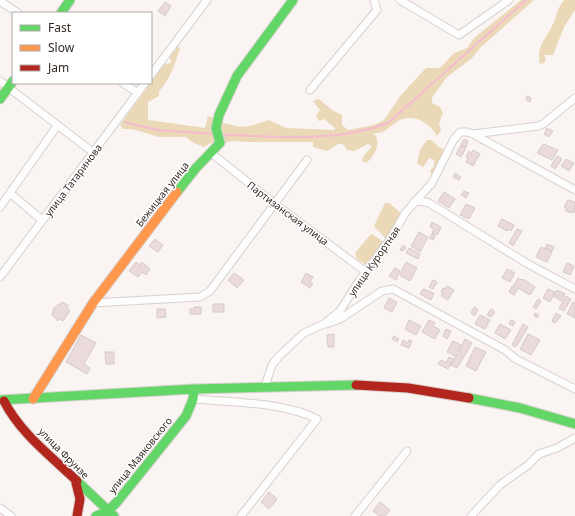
<svg xmlns="http://www.w3.org/2000/svg" width="575" height="516" viewBox="0 0 575 516" font-family="'Noto Sans',sans-serif">
<rect width="100%" height="100%" fill="#faf4f2"/>
<!-- green -->
<path fill="#ead8b7" d="M521 0H534L481 47 472 58 447 77 432 97V103L440 107 443 113 439 123 441 131 437 136C430 123 415 114 400 120 390 125 385 135 373 133 383 143 374 155 367 163L362 161 363 157 372 146 368 144 354 151 347 150 343 144H338L327 151 313 147V142H248L231 141 225 143H211L204 147 192 142 186 137H159L132 129H123L120 125 162 67 165 64 171 63 170 57 178 46 180 49C175 63 170 80 159 91V96L148 102V120L205 128 208 116 213 118 214 124C224 120 233 127 243 127 252 126 260 123 269 120L286 128 335 130V128L324 119 319 121 316 116 320 110 313 101 319 99 332 110 342 115V125L348 130 374 125 384 120 401 95 426 68H440L454 53 467 48 474 38Z
M564 0H575V10L564 27 553 55H544L546 59 544 63 540 64C536 47 545 40 552 26 557 17 557 8 564 0Z
M427 140H431L439 147 446 150 432 175 430 171 434 166V160L429 158 423 167 417 163 420 150Z
M385 203H389L402 214 394 237 386 239 374 226Z
M372 234 385 243 368 266 357 259 355 253 370 235Z"/>
<g fill="none" stroke-linecap="round" stroke-linejoin="round">
<!-- stream -->
<path stroke="#f6bbce" stroke-width="2" d="M125 122 157 130 214 134
M222 135C276 136 336 143 388 123L526 0"/>
</g>
<!-- building -->
<path fill="#eadad9" stroke="#d4cbca" d="M165 2 171 6 165 16 158 11Z
M527 96 531 98 530 102 526 100Z
M547 128 553 131 549 137 544 134Z
M464 139 468 141 466 147 461 145Z
M543 144 558 150 552 160 537 153Z
M461 145 466 148 461 157 456 154Z
M473 150 480 154 473 166 466 162 468 158 466 157 469 151 471 153Z
M557 156 562 159 555 169 551 166Z
M566 159 574 163 569 171 561 166Z
M455 173 461 177 459 180 453 177Z
M464 191 469 193 466 198 461 195Z
M444 192 455 199 449 208 438 201Z
M568 200 575 202 574 213 572 211 571 213 566 211 567 209 564 207Z
M466 204 475 208 469 219 460 215Z
M502 219 514 225 511 231 508 229 507 231 498 226Z
M432 222 441 227 437 235 432 233 434 229 430 227Z
M517 229 522 231 513 246 509 243Z
M419 232 428 237 420 252 411 246Z
M432 234 435 236 433 240 429 238Z
M155 239 163 245 158 252 149 246Z
M547 244 554 247 552 251 545 248Z
M403 245 406 247 403 251 400 250Z
M541 247 552 252 547 262 536 257Z
M409 248 420 254 418 259 406 253Z
M136 262 140 265 142 262 150 269 146 275 142 272 138 277 129 271Z
M406 262 417 268 410 281 401 276 400 274Z
M567 263 574 266 570 275 563 272Z
M395 268 400 271 396 280 389 276Z
M507 269 515 273 510 282 502 278Z
M234 273 244 280 237 288 228 280Z
M306 273 313 277 310 282 313 284 310 288 301 282Z
M518 278 522 280 523 279 535 287 530 295 518 288 514 295 509 292 512 286H515L514 285Z
M433 280 437 282 433 289 429 287Z
M447 286 454 290 448 300 441 296 443 293 441 292 443 288 445 289Z
M423 289 434 293 431 300 420 294Z
M548 289 555 292 550 302 543 298Z
M557 290 565 294 561 301 554 296Z
M566 296 571 299 564 311 559 308Z
M389 298 397 302 392 312 384 308Z
M538 299 541 301 536 309 533 307Z
M62 302 69 306 67 308 70 311 63 321 59 318 58 321 52 315 54 308Z
M573 302 575 303V318L567 314Z
M213 304H224V312H213Z
M194 307H201V314H190V309H194Z
M474 307 478 309 475 316 471 313Z
M157 309H165L166 317 157 318Z
M491 309 495 312 491 317 487 315Z
M535 313 539 315 537 318 534 316Z
M556 313 561 316 555 323 552 321Z
M480 315 490 320 485 329 475 324Z
M409 320 421 326 416 335 405 329Z
M429 320 435 323 433 326 440 330 435 339 422 332Z
M511 320 515 322 513 326 509 324Z
M500 324 511 330 505 339 495 333Z
M523 324 528 327 516 347 512 345Z
M446 329 451 331 447 339 443 336Z
M334 334V347H328L327 335Z
M528 334 540 340 531 355 520 349Z
M81 335 96 343 84 364 90 368 87 374 66 362Z
M394 336 399 339 397 342 392 339Z
M465 339 472 343 457 368 451 365 457 355 455 356 447 352 453 341 461 345 458 350 459 351Z
M403 340 408 343 409 340 412 341 409 348 401 345Z
M475 347 486 352 476 371 466 366Z
M105 352H114V364H106Z
M449 357 454 359 448 369 438 364 441 360 446 363Z
M269 492 277 499 269 509 261 502Z
M380 502 390 510 385 516H379L373 511Z"/>
<g fill="none" stroke-linecap="round" stroke-linejoin="round">
<!-- street casing -->
<g stroke="#d8d1cd" stroke-width="9">
<path id="street" d="M400 0 459 35 509 0
M0 1 18 13
M151 75 207 0
M0 81 94 153
M123 83 138 93
M310 90 377 10 374 0
M473 134 538 126 543 124 575 98
M210 152 275 204 366 272
M11 194 42 220
M414 202 420 201 429 203 528 264 575 289
M0 207 57 126
M0 277 145 83
M93 303 200 297 210 291 307 160
M326 324 340 319 382 291 393 289 505 350 516 359 575 389
M265 386 272 365 279 356 304 333 324 324 340 311 359 281 391 238 406 212 432 183 453 141 460 132H467L473 134 575 190
M193 399C231 402 284 402 317 419L241 516
M0 508 11 516
M355 516 407 451
M471 516 500 485 528 465 539 454 557 448 575 438"/>
</g>
<!-- fast casing -->
<g stroke="#d8d1cd" stroke-width="11">
<path id="fast" d="M61 13 70 0
M0 99 13 81
M177 192 196 168 220 143 216 128 219 115 237 76 293 0
M469 398 520 408 575 424
M0 400 194 389 356 385
M77 481 114 516
M96 516 108 511 117 502 186 416 193 399 194 389"/>
</g>
<!-- slow casing -->
<g stroke="#d8d1cd" stroke-width="11">
<path id="slow" d="M33 399 93 303 177 192"/>
</g>
<!-- jam casing -->
<g stroke="#d8d1cd" stroke-width="11">
<path id="jam" d="M356 385 408 388 469 398
M4 401C20 433 52 457 77 481
M76 483 80 499 77 516"/>
</g>
<!-- street -->
<use href="#street" stroke="#fefdfd" stroke-width="7"/>
<!-- fast -->
<use href="#fast" stroke="#63d668" stroke-width="9"/>
<!-- slow -->
<use href="#slow" stroke="#ff974d" stroke-width="9"/>
<!-- jam -->
<use href="#jam" stroke="#b3261e" stroke-width="9"/>
</g>
<g text-anchor="middle" stroke-width="3" stroke-linejoin="round" paint-order="stroke">
<!-- street labels -->
<g font-size="10" fill="#342925" stroke="#fff">
<text transform="translate(73 180) rotate(-53)" y="4">улица Татаринова</text>
<text transform="translate(162 194) rotate(-52)" y="4">Бежицкая улица</text>
<text transform="translate(288 213) rotate(37)" y="4">Партизанская улица</text>
<text transform="translate(374 261) rotate(-55)" y="4">улица Курортная</text>
<text transform="translate(64 453) rotate(45)" y="4">улица Фрунзе</text>
<text transform="translate(140 455) rotate(-51)" y="4">улица Маяковского</text>
</g>
</g>
<!-- legend -->
<rect x="12" y="12" width="140" height="72" fill="#ffffff" stroke="#aea9a8"/>
<rect x="20" y="25" width="20" height="6" fill="#63d668" stroke="#aea9a8"/>
<text x="48" y="32" font-size="12" fill="#342925">Fast</text>
<rect x="20" y="45" width="20" height="6" fill="#ff974d" stroke="#aea9a8"/>
<text x="48" y="52" font-size="12" fill="#342925">Slow</text>
<rect x="20" y="65" width="20" height="6" fill="#b3261e" stroke="#aea9a8"/>
<text x="48" y="72" font-size="12" fill="#342925">Jam</text>
</svg>
